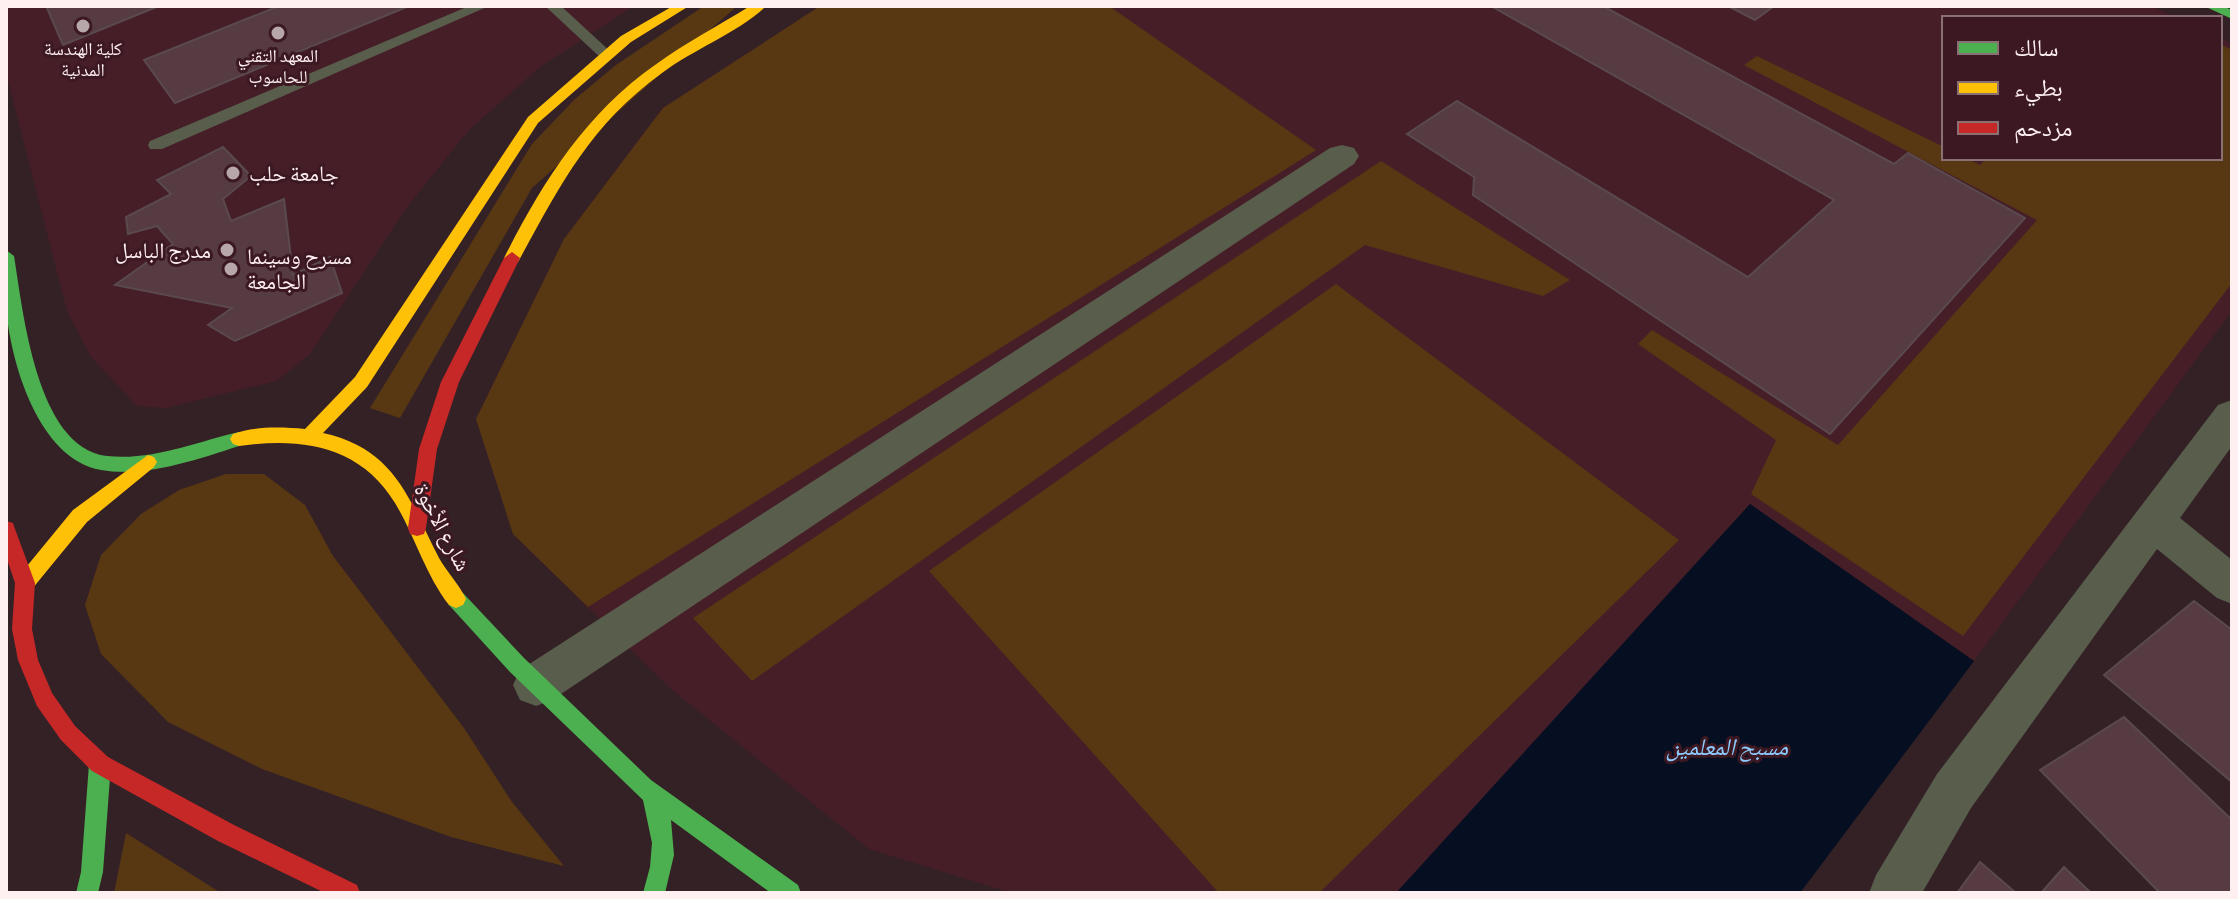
<svg xmlns="http://www.w3.org/2000/svg" width="2238" height="899" viewBox="0 0 2238 899" font-family="'Alegreya Sans','Noto Naskh Arabic',sans-serif">
<rect width="100%" height="100%" fill="#342126"/>
<!-- built -->
<path fill="#451e28" d="M6 6H634L540 67 468 131 404 211 310 354 277 381 166 408 137 406 91 357 67 311 6 73Z
M820 6H2151L2177 18H1944V158H2220V38L2232 43V311L1974 661 1750 504 1396 893H1012L869 849 671 689 513 534 476 419 564 239 663 108Z"/>
<!-- green -->
<path fill="#583713" d="M704 6H737L532 188 400 418 370 408 532 144 575 99 616 65Z
M820 6H1109L1316 150 588 607 513 534 476 419 564 239 663 108Z
M2220 44 2232 50V283L1963 636 1751 494 1776 440 1638 344 1652 330 1838 445 2037 220 1744 65 1757 56 1944 147V158H1966L1980 165 1987 158H2220Z
M1381 161 1570 280 1543 296 1365 245 752 681 693 618Z
M1336 284 1679 540 1319 893H1219L929 571Z
M226 474H264L305 505 333 556 464 728 512 802 564 866 451 837 262 769 168 722 101 654 85 605 101 555 141 514 179 490Z
M126 833 221 893H114Z"/>
<!-- water -->
<path fill="#050f21" d="M1750 504 1974 661 1800 893H1396Z"/>
<!-- building -->
<path fill="#563b43" stroke="#5a4a4e" stroke-width="2" d="M46 6H159L63 45Z
M279 6H409L175 103 144 60Z
M1491 6H1603L1894 164 1908 153 2025 218 1830 434 1473 195 1474 177 1407 134 1457 101 1748 277 1834 200Z
M1728 6H1774L1755 20Z
M223 147 251 176 223 199 231 221 284 199 293 275 330 257 342 293 235 341 208 325 232 308 115 285 173 244 157 226 128 234 126 217 171 194 157 180Z
M2194 601 2232 630V782L2104 675Z
M2124 717 2232 820V893H2160L2040 770Z
M1980 862 2016 893H1957Z
M2064 867 2091 893H2041Z"/>
<g fill="none" stroke-linecap="round" stroke-linejoin="round">
<!-- lane -->
<path fill="#595d4c" fill-rule="evenodd" d="M469 6H489L162 149H150L148 145 150 141Z
M545 6H561L612 53V59H602Z"/>
<!-- street -->
<path fill="#595d4c" fill-rule="evenodd" d="M1342 145 1354 148 1359 156 1354 164 552 700 536 706 520 700 513 685 520 670 1330 148Z
M2232 400V446L2180 518 2232 560V604L2217 598 2157 549 1971 808 1922 893H1869L1876 875 1937 774 2218 405Z"/>
<!-- fast -->
<path fill="#4caf50" fill-rule="evenodd" d="M2204 6H2222L2232 10V19Z
M6 250 14 256C23 310 36 448 107 456 152 461 196 442 239 432L245 434 248 439 245 444C202 458 147 478 101 470 38 459 10 361 6 306 5 287 6 269 6 250Z
M456 590 463 593 524 658 651 780 798 885 801 893H771L671 820 674 855 665 893H643L650 867 652 843 643 800 510 672 449 605 446 599 449 593Z
M100 754 108 757 111 764 103 872 98 893H76L81 872 89 764 92 757Z"/>
<!-- slow -->
<path fill="#ffc107" fill-rule="evenodd" d="M673 6H689L631 42 538 123 367 387 323 433C396 449 409 500 439 558 447 572 459 584 466 599L463 605 456 608 449 605C425 574 415 536 395 503 360 445 300 437 239 446L233 444 230 439 233 434C255 426 281 427 305 429L355 377 528 117 621 36Z
M750 6H766C741 31 692 50 662 73 589 126 560 186 518 262H506L504 258C542 183 585 114 655 65 685 43 718 26 750 6Z
M148 455 154 457 157 462 154 467 87 522 32 589 25 591 18 589 15 583 18 577 73 510Z"/>
<!-- jam -->
<path fill="#c62828" fill-rule="evenodd" d="M512 252 520 258 459 382 437 449 426 528 424 534 417 536 410 534 408 528 419 449 441 382 504 258Z
M6 521 13 523 15 529 35 583 32 629 38 660 52 693 75 726 108 757 234 825 357 885 360 893H325L218 841 92 771 61 740 37 706 18 660 12 629 15 583 6 556Z"/>
</g>
<!-- markers -->
<g fill="#b7a7aa" stroke="#3c1922" stroke-width="3">
<circle cx="83" cy="26" r="8"/>
<circle cx="278" cy="33" r="8"/>
<circle cx="233" cy="173" r="8"/>
<circle cx="227" cy="250" r="8"/>
<circle cx="231" cy="269" r="8"/>
</g>
<g text-anchor="middle" stroke-width="6" stroke-linejoin="round" paint-order="stroke">
<!-- far-poi labels -->
<g font-size="18" fill="#feeff1" stroke="#3c1922">
<text x="83" y="55">كلية الهندسة<tspan x="83" dy="21">المدنية</tspan></text>
<text x="278" y="62">المعهد التقني<tspan x="278" dy="21">للحاسوب</tspan></text>
</g>
<!-- poi labels -->
<g font-size="22" fill="#feeff1" stroke="#3c1922" text-anchor="start">
<text x="249" y="181">جامعة حلب</text>
<text x="211" y="258" text-anchor="end">مدرج الباسل</text>
<text x="247" y="264">مسرح وسينما<tspan x="247" dy="25">الجامعة</tspan></text>
</g>
<!-- street labels -->
<g font-size="22" fill="#feeff1" stroke="#3c1922">
<text transform="translate(443 527) rotate(62)" y="8">شارع الأخوة</text>
</g>
<!-- water labels -->
<g font-size="24" font-style="italic" fill="#8dcaff" stroke="#3c1922">
<text x="1727" y="755">مسبح المعلمين</text>
</g>
</g>
<!-- border -->
<rect width="2238" height="899" fill="none" stroke="#feeff1" stroke-width="16"/>
<!-- legend -->
<rect x="1942" y="16" width="280" height="144" fill="#3c1922" stroke="#8a6f75" stroke-width="2"/>
<rect x="1958" y="42" width="40" height="12" fill="#4caf50" stroke="#8a6f75" stroke-width="2"/>
<text x="2014" y="56" font-size="24" fill="#feeff1">سالك</text>
<rect x="1958" y="82" width="40" height="12" fill="#ffc107" stroke="#8a6f75" stroke-width="2"/>
<text x="2014" y="96" font-size="24" fill="#feeff1">بطيء</text>
<rect x="1958" y="122" width="40" height="12" fill="#c62828" stroke="#8a6f75" stroke-width="2"/>
<text x="2014" y="136" font-size="24" fill="#feeff1">مزدحم</text>
</svg>
